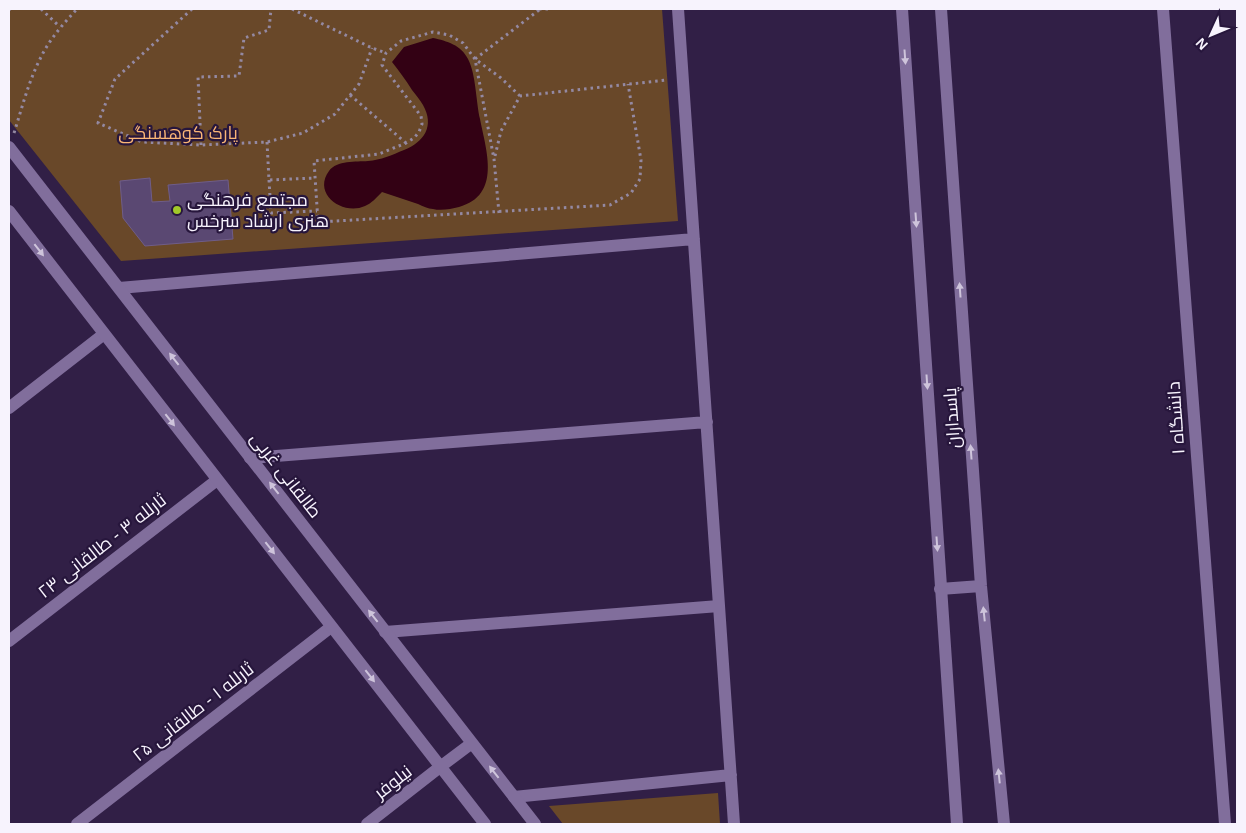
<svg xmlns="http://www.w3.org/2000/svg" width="1246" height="833" viewBox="0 0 1246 833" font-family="Helvetica,Cairo,sans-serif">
<rect width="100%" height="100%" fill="#311f46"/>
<!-- green -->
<path fill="#694829" d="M9 9H662L678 221 121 261 9 120Z
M718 793 720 824H563L549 806Z"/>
<!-- water -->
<path fill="#330114" d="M433 38C447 41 461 45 468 59 476 74 476 102 480 119 486 150 502 195 459 207 451 209 441 211 433 209 428 209 423 206 418 204 406 200 394 196 382 192 376 198 372 203 365 206 343 216 312 194 329 171 337 160 356 162 368 161 381 160 392 155 404 150 424 142 435 126 423 105 420 100 416 95 412 90 406 80 399 71 392 62L404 47Z"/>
<!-- building -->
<path fill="#5a4872" stroke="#6f5d89" d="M150 178 152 202 170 201 168 185 228 180 233 239 145 246 123 218 120 181Z"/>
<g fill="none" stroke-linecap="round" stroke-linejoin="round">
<!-- path -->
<path stroke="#9489a2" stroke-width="3" stroke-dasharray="2.5 4" stroke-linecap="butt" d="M41 9 60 27
M192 9 115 79 98 123 142 142 201 145 267 142 303 133 335 114 359 84 372 48
M292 9 372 48 386 53
M539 9H548
M9 10 10 9
M350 95 406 143
M520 96 501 78 475 59 539 10
M14 133C22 108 28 83 40 59 49 40 63 24 77 9
M267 142 269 180 315 178
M201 145 198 77 239 76 244 38 269 30 271 9
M495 156 501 131 520 96 667 80
M269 180 271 213 317 211
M499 213 494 159 475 59 463 43 449 35 433 32 401 41 386 53 382 65 421 116 422 124 419 132 414 138 406 143 379 154 314 161 318 222 610 205 631 193 640 179 641 160 628 84"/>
<!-- street -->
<path stroke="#816e9c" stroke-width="12" d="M678 9 734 824
M1163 9 1225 824
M119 288 694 239
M9 408 104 334
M250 458 707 422
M385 632 719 606
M9 641 217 480
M514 797 731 775
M77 824 331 627
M367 824 440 767"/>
<!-- secondary -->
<path stroke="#816e9c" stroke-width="12" d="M902 9 957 824
M941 9 981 586 1004 824
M9 147 535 824
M9 211 485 824
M940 589 981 586
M440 767 472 743"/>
</g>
<!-- one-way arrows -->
<defs><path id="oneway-solid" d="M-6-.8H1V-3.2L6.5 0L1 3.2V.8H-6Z" transform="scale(1.25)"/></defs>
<g fill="#cec4db">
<use href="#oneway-solid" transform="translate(905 57) rotate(86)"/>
<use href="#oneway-solid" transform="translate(916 220) rotate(86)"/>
<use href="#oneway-solid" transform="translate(39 250) rotate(52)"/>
<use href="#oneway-solid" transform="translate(960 290) rotate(-94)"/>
<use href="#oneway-solid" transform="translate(174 359) rotate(-128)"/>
<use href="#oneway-solid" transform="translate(927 382) rotate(86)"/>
<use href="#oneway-solid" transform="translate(170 420) rotate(52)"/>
<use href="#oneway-solid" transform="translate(971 452) rotate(-94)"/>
<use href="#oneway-solid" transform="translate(274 488) rotate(-128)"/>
<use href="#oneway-solid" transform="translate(937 544) rotate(86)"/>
<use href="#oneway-solid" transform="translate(270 548) rotate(52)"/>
<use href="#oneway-solid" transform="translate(984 614) rotate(-96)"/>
<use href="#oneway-solid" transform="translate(373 616) rotate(-128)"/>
<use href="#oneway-solid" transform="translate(370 676) rotate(52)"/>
<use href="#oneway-solid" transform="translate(494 772) rotate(-128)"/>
<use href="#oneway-solid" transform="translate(999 776) rotate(-96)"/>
</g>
<!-- markers -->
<circle fill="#a1c929" stroke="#27163c" stroke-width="2" cx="177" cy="210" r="5"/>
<g text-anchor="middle" stroke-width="4.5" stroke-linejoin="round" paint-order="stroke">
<!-- park labels -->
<g font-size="18" fill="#f9b576" stroke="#27163c">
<text x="178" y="139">پارک کوهسنگی</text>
</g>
<!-- poi labels -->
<g font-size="18" fill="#f7f3fd" stroke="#27163c" text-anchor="start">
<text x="187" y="206">مجتمع فرهنگی<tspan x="187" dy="21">هنری ارشاد سرخس</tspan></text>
</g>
<!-- street labels -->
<g font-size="18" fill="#f7f3fd" stroke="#27163c">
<text transform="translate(952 418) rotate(-94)" y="6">پاسداران</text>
<text transform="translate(1176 418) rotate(-94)" y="6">دانشگاه ۱</text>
<text transform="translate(286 475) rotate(52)" y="6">طالقانی غربی</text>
<text transform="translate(102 546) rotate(-38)" y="6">ثارلله ۳ - طالقانی ۲۳</text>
<text transform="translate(193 712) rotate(-38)" y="6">ثارلله ۱ - طالقانی ۲۵</text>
<text transform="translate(393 782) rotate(-38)" y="6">نیلوفر</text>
</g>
</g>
<!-- border -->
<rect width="1246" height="833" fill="none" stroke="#f7f3fd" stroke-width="20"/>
<!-- north arrow -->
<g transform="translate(1211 35) rotate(226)" stroke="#27163c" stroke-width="4" paint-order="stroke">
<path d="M0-4L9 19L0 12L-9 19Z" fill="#f7f3fd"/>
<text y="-8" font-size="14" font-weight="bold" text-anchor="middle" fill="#f7f3fd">N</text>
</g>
</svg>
